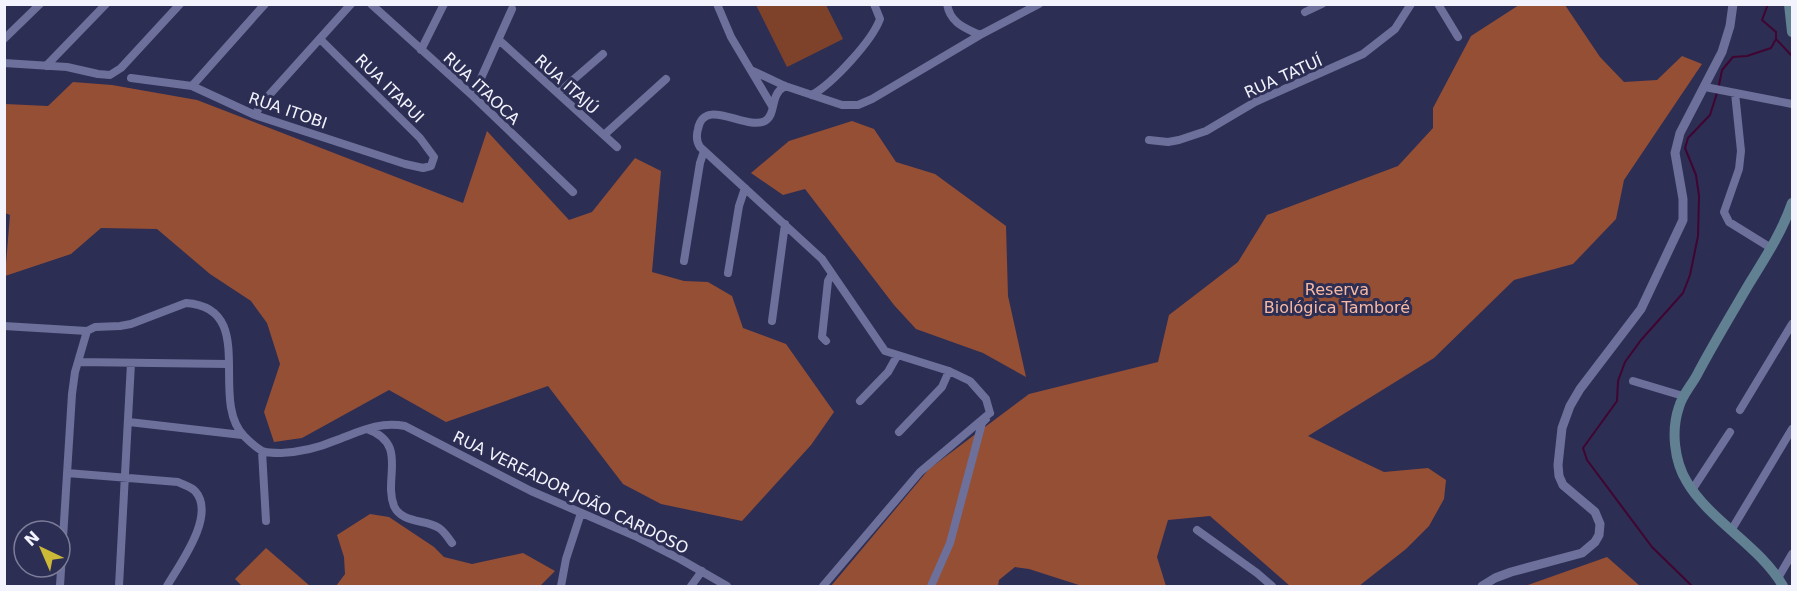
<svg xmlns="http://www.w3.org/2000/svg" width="1797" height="591" viewBox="0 0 1797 591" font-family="'DejaVu Sans',sans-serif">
<rect width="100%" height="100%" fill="#2d2e54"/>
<!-- green -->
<path fill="#7e422b" d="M756 5H826L843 39 787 67Z"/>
<!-- forest -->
<path fill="#954f35" d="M1519 5H1565L1600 57 1624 82 1657 80 1682 56 1702 64 1624 180 1616 219 1573 264 1514 280 1434 358 1308 436 1384 472 1428 468 1446 480 1444 499 1429 526 1406 549 1359 586H1290L1210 516 1168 520 1157 557 1166 586H1082L1029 569 1015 567 999 580 998 586H831L929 469 1029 394 1158 362 1169 315 1238 262 1267 215 1398 166 1433 128V108L1471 36Z
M73 82 112 85 197 100 463 203 487 131 569 220 592 212 635 158 661 171 652 272 684 281 708 282 732 296 743 328 786 344 834 412 811 445 742 521 661 504 623 484 548 386 446 422 389 390 302 438 274 442 264 412 280 364 267 323 251 301 210 274 157 229 101 228 71 254 5 276 10 215 5 213V104L48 106Z
M852 121 874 129 896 162 935 174 1006 226 1008 296 1026 377 983 353 916 329 894 305 805 189 783 195 751 173 789 141Z
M370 514 389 517 434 547 444 557 472 564 523 553 555 571 540 586H336L345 574 344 557 337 535Z
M266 548 310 586H242L235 579Z
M1607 557 1640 586H1525Z"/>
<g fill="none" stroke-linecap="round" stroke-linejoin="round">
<!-- stream -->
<path stroke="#400531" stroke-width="2" d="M1776 39 1792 56
M1719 85 1722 70 1733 57 1747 56 1771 48 1776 39V32L1762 20 1768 4
M1692 586 1652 547 1587 460 1583 448 1617 401 1618 381 1625 362 1641 340 1683 293 1690 275 1698 236 1699 196 1696 175 1685 148 1688 138 1710 115 1717 93"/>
<!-- minor -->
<path stroke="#6d709b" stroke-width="8" d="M371 4 473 96 573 192
M717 4 731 37 772 106
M947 4C950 23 965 28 980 35
M1438 4 1458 37
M1305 12 1322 4
M4 39 40 4
M499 40 617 147
M421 50 444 4
M4 63 67 67 98 74 110 75 121 68 180 4
M46 66 106 4
M751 70 785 86 842 105H858L872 99 980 35 1039 4
M131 78 192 86 255 115 405 164 423 168 431 166 434 157 420 138 320 39
M192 86 265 4
M785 86C769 95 777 114 765 121 746 131 704 96 698 129 696 136 696 141 700 147L822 259 885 351 949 371 970 381 986 399 990 413
M1705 87 1792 104
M558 93 603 54
M1735 93 1741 151 1739 169 1724 212 1729 222 1771 248
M812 95C833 83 872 41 880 19L874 4
M473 96 512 9
M255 115 262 103 351 4
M604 135 666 79
M1149 140 1168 142 1179 140 1206 131 1255 102 1363 54 1395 29 1411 4
M684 261 700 163 704 151
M728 273 739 206 745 188
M772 321 785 224
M4 326 87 331 95 327 120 326 131 324 186 303C259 308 208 399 244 436 249 441 257 448 262 451 267 453 275 453 281 453 298 452 318 448 334 441 359 432 378 421 405 426L531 491 635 536 680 559 727 586
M826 341 822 337 828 281 832 274
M78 362 228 364
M1633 381 1683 396
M860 401 888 372 897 356
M1740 410 1792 324
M129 422 242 435
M367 429C409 444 383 478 394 506 402 524 426 519 439 528 445 532 448 538 452 543
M899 432 942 387 949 371
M262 451 266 521
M67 473 178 482C184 485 191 487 195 491 217 515 179 565 167 586
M1692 490 1730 432
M1732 529 1792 429
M1197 530 1257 573 1272 586
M1778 578 1792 554
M60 586 72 394 75 372 87 331
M119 586 131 363
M561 586 566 559 581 513
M691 586 702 571
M823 586 920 472 990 413
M931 586 950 543 982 423 986 419"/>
<!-- tertiary -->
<path stroke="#6d709b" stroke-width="9" d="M1482 586 1495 578 1511 572 1582 553 1595 542 1599 535 1600 524 1595 512 1563 485 1559 476 1558 465 1562 428 1570 406 1580 389 1641 309 1683 220V199L1675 153 1680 133 1722 52 1730 26 1733 4"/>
<!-- secondary -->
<path stroke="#618192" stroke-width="10" d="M1789 4 1792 32
M1783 586C1760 546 1710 521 1687 482 1674 461 1671 430 1679 407 1683 393 1693 384 1699 371 1715 341 1732 313 1749 284 1765 258 1782 232 1792 203"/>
</g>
<g text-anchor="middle" stroke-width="6" stroke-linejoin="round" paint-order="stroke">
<!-- street labels -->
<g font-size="16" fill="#f2f3fd" stroke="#2d2e54">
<text transform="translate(1283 76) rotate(-24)" y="6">RUA TATUÍ</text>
<text transform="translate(567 84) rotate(42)" y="6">RUA ITAJÚ</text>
<text transform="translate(390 88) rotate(45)" y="6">RUA ITAPUI</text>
<text transform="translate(482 88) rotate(43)" y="6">RUA ITAOCA</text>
<text transform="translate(288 110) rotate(19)" y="6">RUA ITOBI</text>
<text transform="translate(571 492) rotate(26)" y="6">RUA VEREADOR JOÃO CARDOSO</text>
</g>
<!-- park labels -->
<g font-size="16" fill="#f8b9a3" stroke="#2d2e54">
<text x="1337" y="295">Reserva<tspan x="1337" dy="18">Biológica Tamboré</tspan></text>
</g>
</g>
<!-- border -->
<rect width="1797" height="591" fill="none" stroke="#f2f3fd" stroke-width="12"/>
<!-- north arrow -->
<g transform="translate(42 549) rotate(316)"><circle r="28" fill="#2d2e54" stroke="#7c7d98" stroke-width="1.5"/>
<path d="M0-4.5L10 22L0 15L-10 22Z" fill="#ccb938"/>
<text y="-9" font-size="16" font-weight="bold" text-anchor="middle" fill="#f2f3fd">N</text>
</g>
</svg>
